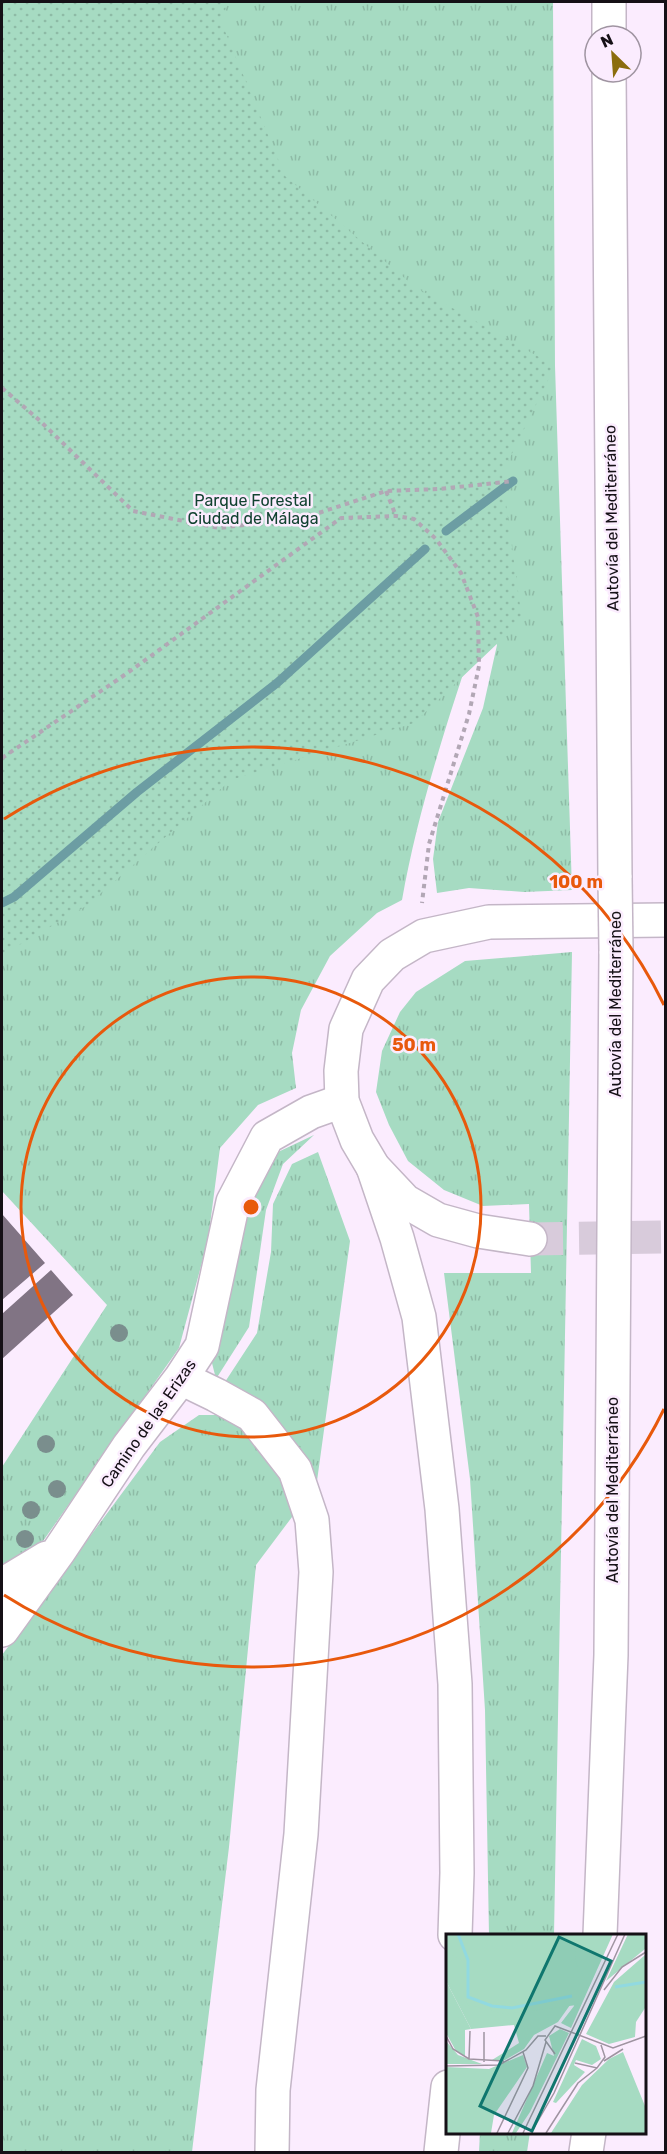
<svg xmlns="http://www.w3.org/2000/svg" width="667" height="2154" viewBox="0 0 667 2154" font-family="Rubik,sans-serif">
<defs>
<pattern id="grass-tufts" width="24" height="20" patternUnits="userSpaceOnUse" patternTransform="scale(1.5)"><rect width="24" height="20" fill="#a6dbc2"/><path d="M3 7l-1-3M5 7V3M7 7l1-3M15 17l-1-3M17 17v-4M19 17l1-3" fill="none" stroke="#8ebba6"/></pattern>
<pattern id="park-dots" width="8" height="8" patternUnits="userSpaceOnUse" patternTransform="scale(1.5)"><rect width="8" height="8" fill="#a6dbc2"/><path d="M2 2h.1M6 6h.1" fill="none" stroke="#8ebba6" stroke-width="1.8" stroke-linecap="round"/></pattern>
</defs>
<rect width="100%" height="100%" fill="#fbecfe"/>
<!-- grass -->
<path fill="url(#grass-tufts)" d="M2 2H553L555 366 572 890 524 892 469 888 437 893 433 859 438 822 483 708 497 645 483 600Z
M465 668C440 744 416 821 402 900L377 913 330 956 301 1010 292 1053 296 1088 258 1105 220 1148 208 1240 179 1348 36 1551 2 1568V1467L107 1305 2 1191V770Z
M572 952 554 1935H489L485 1710 470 1479 444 1273H531L529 1204 483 1206 444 1190 408 1161 389 1125 376 1092 382 1051 400 1012 416 992 465 961Z
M314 1135 283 1164 266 1210 249 1327 216 1379 209 1351 253 1187 278 1152Z
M318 1152 350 1241 317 1481 306 1461 223 1385 257 1333 271 1252 273 1204 292 1164Z
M199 1415H227L256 1438 280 1474 295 1513 256 1565 229 1847 192 2152H2V1655L160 1442Z
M480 2132H530L527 2152H479Z"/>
<!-- park -->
<path fill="url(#park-dots)" d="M2 2H227L222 24 285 176 415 287 555 366 502 474 522 620 414 723 231 780 86 906 2 955Z"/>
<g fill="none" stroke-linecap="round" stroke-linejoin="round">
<!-- stream -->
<path stroke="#6c9da3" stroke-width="9" d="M446 531 513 481
M2 903 14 897 137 792 277 683 425 549"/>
</g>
<!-- building -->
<path fill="#817484" d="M2 1214 45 1263 2 1300Z
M51 1270 73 1295 2 1359V1314Z"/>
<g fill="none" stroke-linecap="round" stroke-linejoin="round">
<!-- major-tunnel -->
<path stroke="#d8cbdb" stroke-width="33" stroke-dasharray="33 16" stroke-linecap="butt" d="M530 1239 666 1237"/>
<!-- minor casing -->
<g stroke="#c4b6c7" stroke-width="36">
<path id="minor" d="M181 1378 216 1395 252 1415 295 1470 312 1520 316 1572 301 1834 273 2090 272 2152
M2 1585 47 1558
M2 1630 59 1551 129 1446 181 1378 202 1346 233 1202 267 1137 311 1112 342 1101"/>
</g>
<!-- major casing -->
<g stroke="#c4b6c7" stroke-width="36">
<path id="major" d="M530 1239 478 1231 438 1220 405 1201 373 1167 357 1140 342 1101 341 1071 346 1029 368 980 392 955 424 936 489 922 666 920"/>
</g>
<!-- highway casing -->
<g stroke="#c4b6c7" stroke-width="36">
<path id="highway" d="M609 2V36
M609 72 615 878
M373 1167 397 1238 419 1317 442 1509 455 1684 457 1873 455 1935
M600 1935 611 1655 616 951
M441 2152 448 2087
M586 2152 589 2132"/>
</g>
<!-- path -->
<path stroke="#b2a7b5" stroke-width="4" stroke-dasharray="4.5 4.5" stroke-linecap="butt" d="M2 388 38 419 133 511 219 528 303 518 386 491 440 489 513 481
M386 491 396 516
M2 758 126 674 341 518 396 516 414 519 436 539 461 573 478 617 479 666 469 714 429 844 422 903"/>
<!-- minor -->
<use href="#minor" stroke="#fff" stroke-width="33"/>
<!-- major -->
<use href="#major" stroke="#fff" stroke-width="33"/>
<!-- highway -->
<use href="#highway" stroke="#fff" stroke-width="33"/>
<!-- highway-bridge casing -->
<g stroke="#c4b6c7" stroke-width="36" stroke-linecap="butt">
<path id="highway-bridge" d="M615 878 616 951"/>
</g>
<!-- highway-bridge -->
<use href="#highway-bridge" stroke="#fff" stroke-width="33"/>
</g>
<!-- trees -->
<g fill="#7a8e8d">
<circle cx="119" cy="1333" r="9"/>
<circle cx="46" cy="1444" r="9"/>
<circle cx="57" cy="1489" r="9"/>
<circle cx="31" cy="1510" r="9"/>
<circle cx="25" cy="1539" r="9"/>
</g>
<!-- distance rings -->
<g fill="none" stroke="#e8590c" stroke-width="3">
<circle cx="251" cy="1207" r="230"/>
<path d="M664 1409A460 460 0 0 1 4 1595M4 819A460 460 0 0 1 664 1005"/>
</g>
<g text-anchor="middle" stroke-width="5" stroke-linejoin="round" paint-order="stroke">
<!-- park labels -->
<g font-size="16" fill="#114230" stroke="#fbecfe">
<text x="253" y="506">Parque Forestal<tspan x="253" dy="18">Ciudad de Málaga</tspan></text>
</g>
<!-- street labels -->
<g font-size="16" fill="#151016" stroke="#fbecfe">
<text transform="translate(611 518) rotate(-91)" y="6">Autovía del Mediterráneo</text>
<text transform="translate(615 1004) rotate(-90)" y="6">Autovía del Mediterráneo</text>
<text transform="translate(148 1423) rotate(-55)" y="6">Camino de las Erizas</text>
<text transform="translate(612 1490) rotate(-90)" y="6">Autovía del Mediterráneo</text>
</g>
</g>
<!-- overview -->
<g transform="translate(446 1934)">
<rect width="200" height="200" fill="#fbecfe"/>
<path d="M0 0H167L125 94 115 89 128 72 129 64 112 88 88 101 78 115 59 126H46L73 109 68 91 25 95 0 47ZM182 0H199V15L160 47ZM199 21V74L190 88 189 103 163 110 140 100 168 48ZM114 95 123 99 84 178 70 199H66L101 119 108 122 103 102ZM136 105 150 112 155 125 146 131 130 126 128 131 139 138 110 169 107 168ZM0 107 12 121 36 130H0ZM77 121 81 133 48 181 45 199H0V133L43 135Z" fill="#a6dbc2"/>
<path d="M0 0H165L134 7 130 13 129 27 143 52 135 59 131 71 60 80 22 71 17 58V26L0 19ZM0 47 25 95 19 96V122L10 117 0 99ZM177 118 199 172V199H105L136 151 163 125Z" fill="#a6dbc2"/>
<path fill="none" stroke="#91d9e0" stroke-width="3" d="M12 0 22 26V63L46 72 66 74 126 62M169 53 200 48"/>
<path fill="none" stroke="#9f94a1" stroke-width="1.5" d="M158 56 176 33 200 18M38 98V128M0 102 7 115 23 125 58 127M109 120 99 106 109 92 167 114 200 102M23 125 24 97M158 127 177 115M129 129 151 134 159 123 155 111M0 132 53 131 80 116 92 102H100M51 199 82 134 77 118M62 199 87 152 100 108M77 199 172 0M85 199 108 159 179 0M100 199 132 149 151 134"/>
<path fill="#0f766e" fill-opacity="0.15" stroke="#0f766e" stroke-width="3" d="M113 3 165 27 86 197 34 172Z"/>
<rect width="200" height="200" fill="none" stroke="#151016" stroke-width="3"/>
</g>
<circle cx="251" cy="1207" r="9" fill="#e8590c" stroke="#fbecfe" stroke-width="3"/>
<g font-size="18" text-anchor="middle" font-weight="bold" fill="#e8590c" stroke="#fbecfe" stroke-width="5" stroke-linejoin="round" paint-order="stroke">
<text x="576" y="888">100 m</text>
<text x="414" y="1051">50 m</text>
</g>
<!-- border -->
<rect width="667" height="2154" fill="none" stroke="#151016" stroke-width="6"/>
<!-- north arrow -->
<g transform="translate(613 54) rotate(335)"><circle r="28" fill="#fbecfe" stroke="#9f94a1" stroke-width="1.5"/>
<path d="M0-4.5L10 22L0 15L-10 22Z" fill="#8b6d0e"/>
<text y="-9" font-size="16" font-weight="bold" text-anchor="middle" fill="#151016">N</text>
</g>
</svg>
